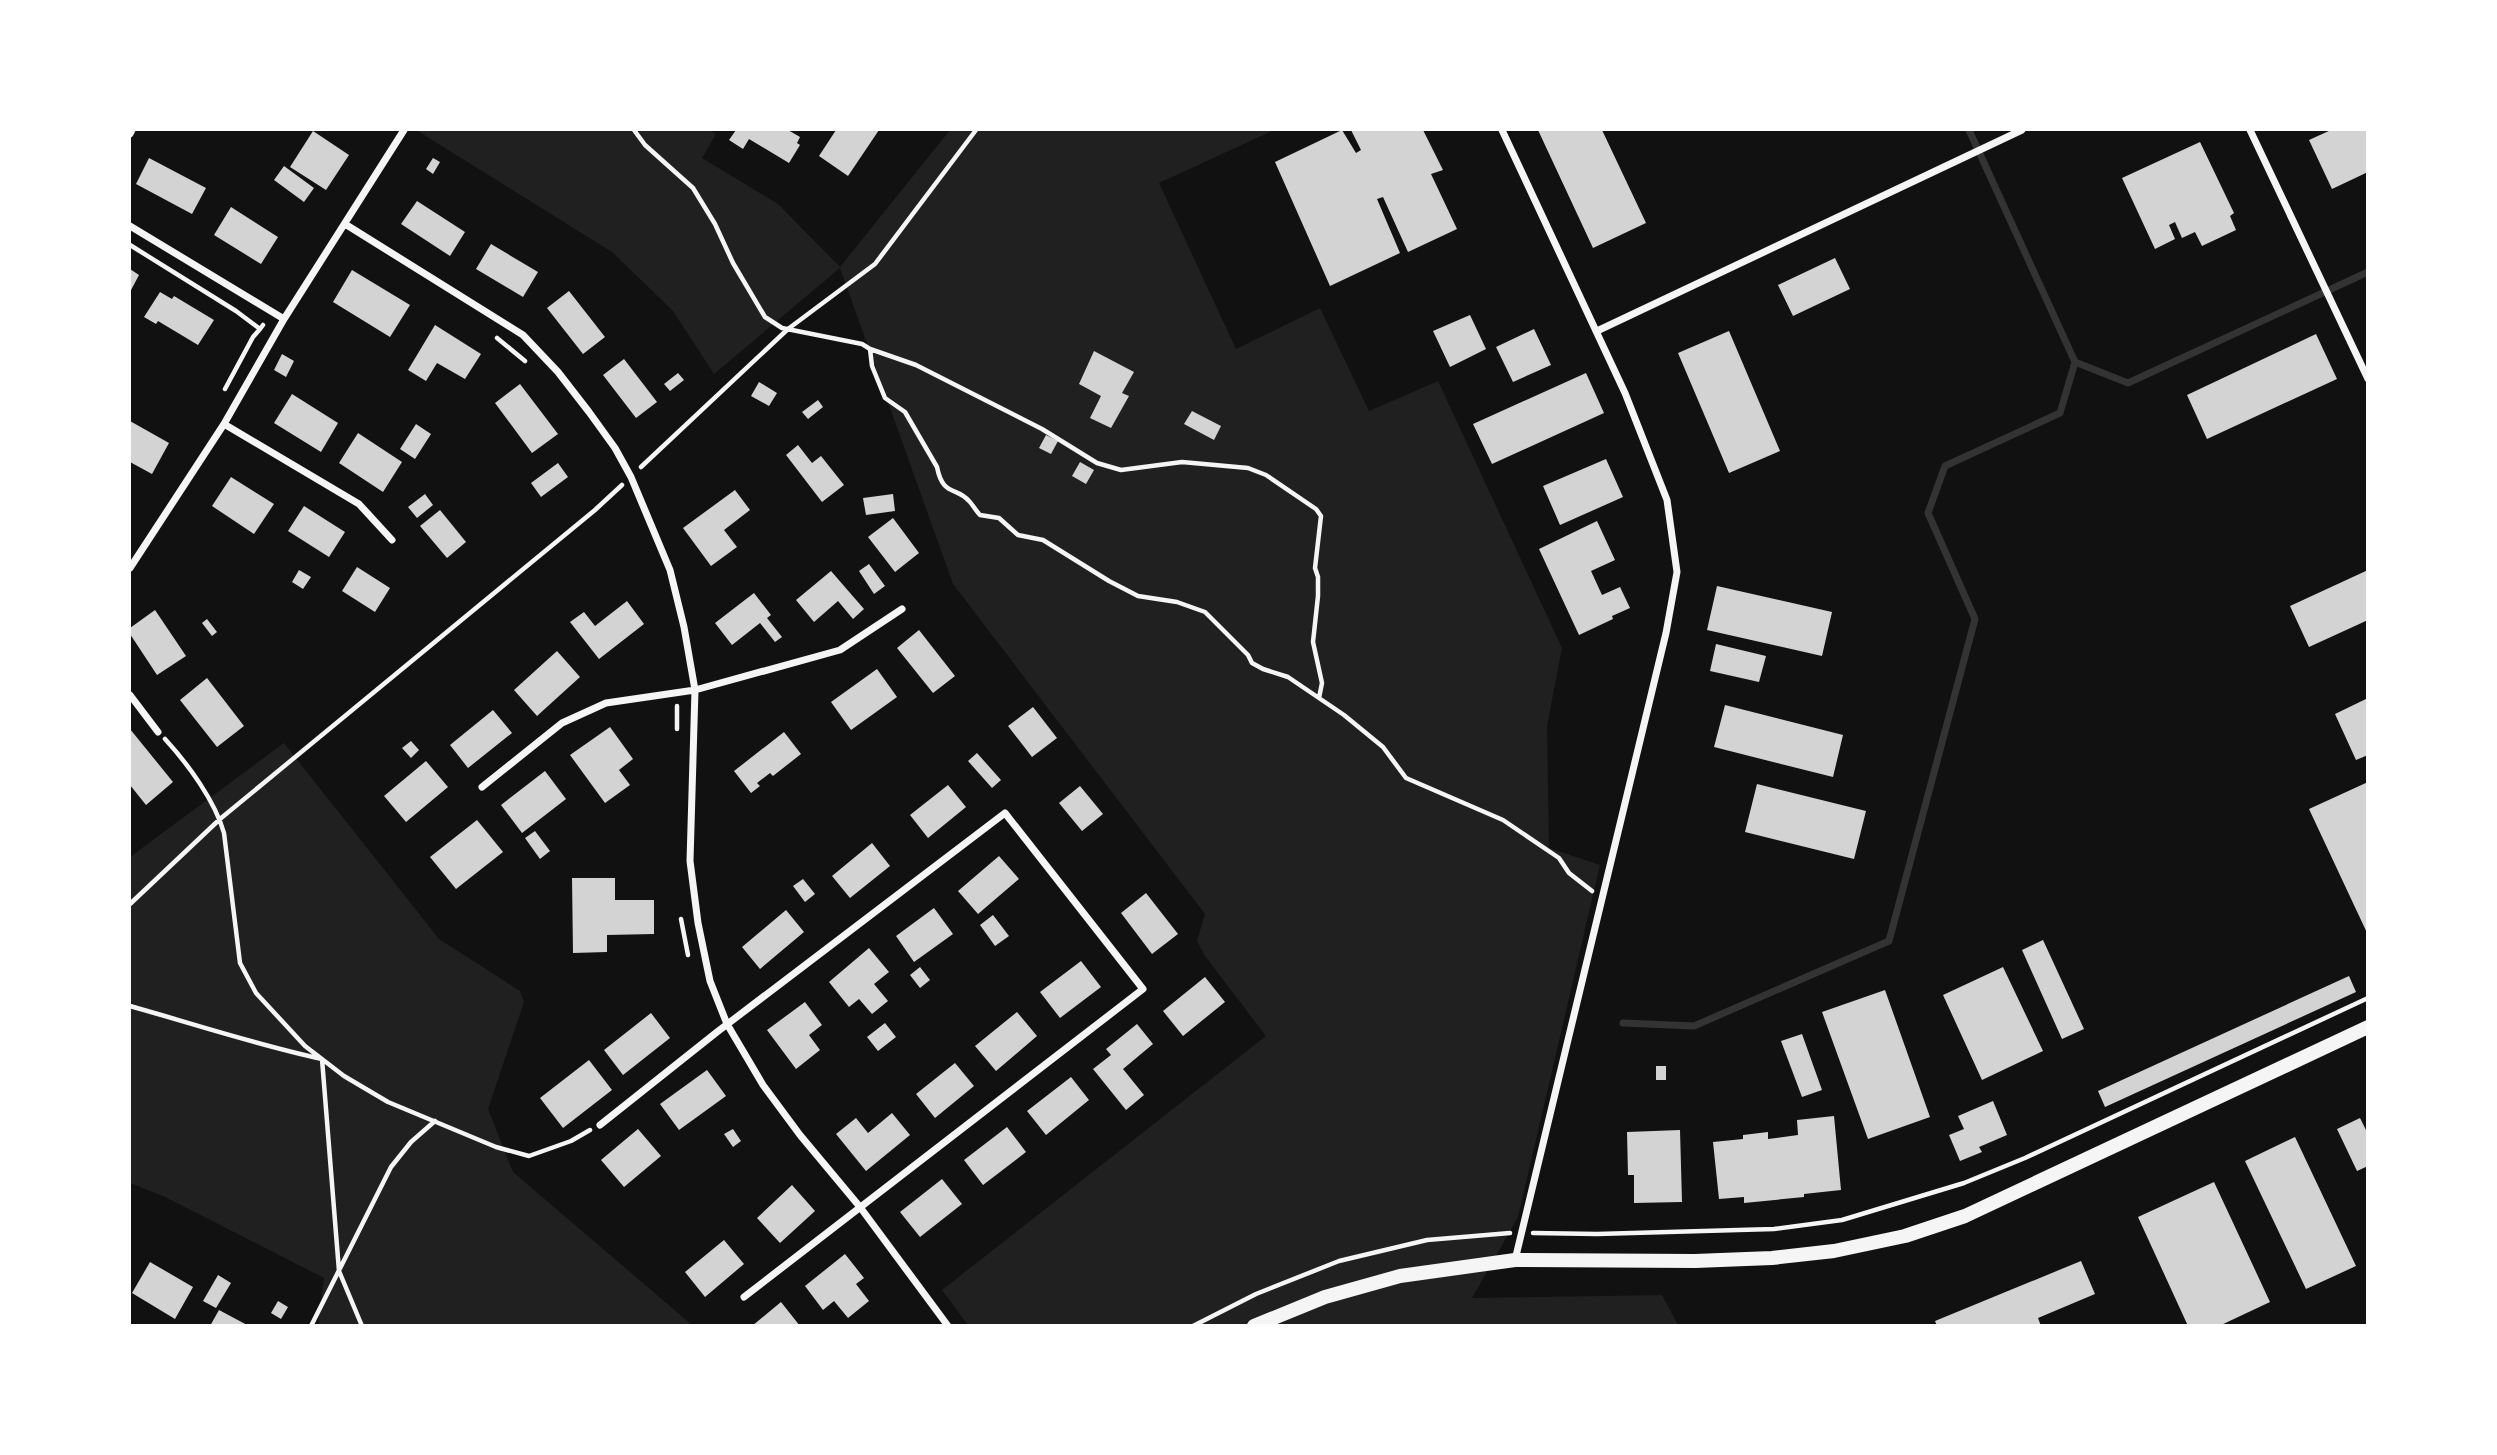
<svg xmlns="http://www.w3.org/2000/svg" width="2497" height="1455" viewBox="0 0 2497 1455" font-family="'Noto Sans',sans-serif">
<rect width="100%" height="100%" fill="#111"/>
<!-- green -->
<path fill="#202020" d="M416 130H709L716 134 702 158 778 204 840 267 950 130H1274L1159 183 1236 349 1320 308 1369 411 1438 381 1562 648 1547 726 1549 848 1600 865 1518 1217 1472 1298 1662 1295 1678 1325H968L942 1290 1266 1036 1205 956 1197 941 1205 914 953 584 840 268 714 374 673 311 612 252Z
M284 743 439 939 520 991 524 1002 488 1109 513 1172 692 1325H318L324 1278 163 1196 130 1183V857Z"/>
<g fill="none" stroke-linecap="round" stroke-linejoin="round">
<!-- stream -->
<path stroke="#333" stroke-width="7" d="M2075 362 2128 383 2368 272
M1623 1023 1694 1026 1889 941 1975 619 1928 513 1945 466 2060 413 2075 362 1969 130"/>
</g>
<!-- building -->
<path fill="#d3d3d3" d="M736 130H788L800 137 797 143 800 145 789 163 749 139 743 149 729 140Z
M836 130H879L848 176 819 156Z
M1342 130 1356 153 1361 150 1351 130H1423L1443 170 1431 174 1457 229 1408 252 1383 197 1377 199 1400 253 1330 286 1275 162Z
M1538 130H1602L1646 223 1593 248Z
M2331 130H2368V172L2332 189 2309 140Z
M313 131 349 155 326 190 290 167Z
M2200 142 2234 213 2230 216 2236 230 2202 246 2195 232 2182 238 2175 222 2169 225 2175 239 2155 249 2122 178Z
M149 158 206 188 192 214 136 184Z
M433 158 440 162 433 174 426 169Z
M284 166 314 188 304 202 274 180Z
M417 201 465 232 450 256 401 224Z
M231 207 278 237 261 264 214 235Z
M491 244 538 272 523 297 476 269Z
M1835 258 1850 289 1793 316 1778 285Z
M130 269 139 275 130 292Z
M352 270 410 305 390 337 333 302Z
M569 291 605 337 583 354 547 308Z
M160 292 172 299 174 296 214 320 198 345 158 321 156 324 144 317Z
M1470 315 1486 349 1450 367 1433 331Z
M435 325 481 354 465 379 437 363 426 381 408 370Z
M1534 329 1551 365 1513 382 1496 347Z
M1729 331 1780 451 1729 473 1678 353Z
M2316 334 2337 379 2207 439 2187 395Z
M1094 351 1134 372 1122 393 1129 396 1111 428 1090 418 1101 396 1079 384Z
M282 354 294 361 286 377 274 370Z
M624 359 657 402 636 418 603 375Z
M678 373 684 380 670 391 664 384Z
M1586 373 1604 413 1492 464 1473 424Z
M759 382 777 393 769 406 751 396Z
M520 384 558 434 532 453 495 403Z
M292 394 338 423 321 452 274 423Z
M818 400 823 407 808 419 802 412Z
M1192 411 1221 426 1214 440 1184 424Z
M130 421 169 443 152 474 130 462Z
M416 424 431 434 415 459 400 449Z
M358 433 402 462 383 492 339 463Z
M1046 435 1058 441 1051 454 1039 448Z
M798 445 812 463 821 456 844 485 822 502 786 455Z
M1606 459 1623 497 1560 525 1543 486Z
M1080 462 1094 470 1086 484 1072 476Z
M558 463 568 477 541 497 531 483Z
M231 477 274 504 254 534 212 506Z
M735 490 750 510 724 530 737 547 711 566 683 528Z
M425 494 433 505 417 518 408 507Z
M893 494 895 511 866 515 863 498Z
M304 506 345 532 329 557 288 531Z
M440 510 466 542 447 558 420 526Z
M893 518 919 553 895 572 868 537Z
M1597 521 1615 560 1591 571 1602 595 1620 587 1630 608 1612 616 1613 619 1579 635 1539 549Z
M869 564 885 586 874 594 859 571Z
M357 567 390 588 375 612 342 591Z
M299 570 311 577 303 589 292 582Z
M2368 570V620L2309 647 2290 606Z
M831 571 864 609 853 619 838 601 814 622 796 600Z
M1717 586 1832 612 1822 656 1707 630Z
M754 593 771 615 767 618 782 637 775 642 760 623 732 645 715 623Z
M627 601 644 624 599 659 570 622 584 612 595 626Z
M155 610 186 656 157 675 130 634V628Z
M207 619 217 632 212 636 202 623Z
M919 630 955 676 933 693 897 648Z
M1716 644 1766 656 1759 682 1710 671Z
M557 651 580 677 537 716 514 690Z
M877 669 897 697 851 730 831 702Z
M207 678 244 726 217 747 180 700Z
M2368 698V755L2356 760 2335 714Z
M1725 705 1843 735 1833 777 1714 747Z
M1033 707 1057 738 1032 757 1008 726Z
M493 710 512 733 468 768 450 745Z
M610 727 633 759 619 770 630 785 605 803 570 755Z
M130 729 173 782 146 805 130 785Z
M784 732 801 754 773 776 770 773 757 783 760 786 751 793 734 771Z
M411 741 419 750 411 758 402 748Z
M977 753 1001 780 992 788 968 761Z
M426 761 448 787 406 822 384 796Z
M545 771 566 799 522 833 501 805Z
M2368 782V935L2309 809Z
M1757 784 1866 811 1854 859 1745 832Z
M948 785 966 807 928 838 910 815Z
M1080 786 1103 814 1082 831 1059 803Z
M477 820 503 852 456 889 430 857Z
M535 831 550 851 540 859 525 838Z
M872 843 890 866 850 898 832 876Z
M999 856 1019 879 978 914 958 891Z
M572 878H615V900H654V934L607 935V952L573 953Z
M803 879 815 894 805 902 793 886Z
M1146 893 1178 934 1152 954 1121 913Z
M934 908 953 934 914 962 896 936Z
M786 910 804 932 760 969 742 947Z
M993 915 1009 936 995 946 980 925Z
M2043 940 2084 1029 2062 1039 2022 950Z
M869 948 889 972 874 984 888 1001 872 1014 859 999 849 1007 829 982Z
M1081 961 1101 987 1060 1018 1040 992Z
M920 967 930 980 920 988 910 975Z
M2003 967 2043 1051 1982 1080 1943 995Z
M2349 976 2356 992 2105 1107 2098 1091Z
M1205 977 1225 1002 1183 1036 1163 1011Z
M1885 990 1930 1117 1868 1139 1822 1012Z
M805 1002 822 1025 809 1035 820 1050 796 1069 767 1030Z
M1017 1012 1037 1036 996 1071 975 1046Z
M651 1013 670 1038 623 1075 604 1050Z
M885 1023 896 1037 878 1051 867 1037Z
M1137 1024 1153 1044 1123 1069 1144 1095 1126 1110 1093 1069 1111 1055 1106 1049Z
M1802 1034 1822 1090 1802 1097 1781 1041Z
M589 1060 612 1090 563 1128 540 1098Z
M955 1063 974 1086 935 1118 916 1094Z
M1656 1066H1666V1080H1656Z
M707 1070 726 1096 679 1130 660 1104Z
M1071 1077 1089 1100 1046 1135 1027 1111Z
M1993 1101 2007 1135 1979 1147 1982 1152 1960 1161 1949 1135 1964 1129 1958 1116Z
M892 1113 910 1135 866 1171 836 1134 856 1118 868 1133Z
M1834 1116 1841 1190 1804 1194V1197L1744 1203V1197L1719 1199 1713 1142 1743 1139V1135L1768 1132V1139L1798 1135 1797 1120Z
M2360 1118 2368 1134V1166L2357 1171 2337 1129Z
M1007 1127 1026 1152 983 1185 964 1160Z
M638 1129 661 1156 624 1187 601 1160Z
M733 1129 741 1141 733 1147 724 1134Z
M1680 1130 1682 1202 1634 1203V1175H1628L1627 1132Z
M2295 1137 2356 1266 2306 1289 2245 1161Z
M942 1179 962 1204 920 1237 900 1212Z
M2214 1182 2270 1302 2219 1326H2188L2138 1217Z
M792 1185 815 1211 780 1243 757 1218Z
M724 1240 744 1264 705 1297 685 1272Z
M845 1254 864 1278 856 1284 869 1301 848 1318 834 1301 823 1310 805 1286Z
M2081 1261 2095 1294 2038 1318 2041 1326H1937L1935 1321Z
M150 1262 193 1287 175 1319 132 1293Z
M218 1275 231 1283 216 1308 203 1301Z
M278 1301 288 1307 281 1319 271 1313Z
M781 1302 800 1326H752Z
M219 1310 249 1326H210Z"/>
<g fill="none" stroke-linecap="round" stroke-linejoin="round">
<!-- path -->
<path stroke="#f5f5f5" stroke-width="4.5" d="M634 130 645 145 693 188 715 224 733 263 765 317 782 328 862 344 870 349 872 366 885 398 905 412 937 467C943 497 956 486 969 501 973 505 976 511 980 515L999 518 1018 535 1043 540 1109 581 1138 596 1177 602 1205 612 1248 655 1252 663 1263 669 1288 677 1344 715 1383 747 1406 778 1503 820 1559 858 1569 873 1592 891
M130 245 236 311 260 329 263 325
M497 338 525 361
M870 349 916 365 1042 429 1097 463 1121 470 1182 462 1248 468 1266 475 1316 509 1321 516 1315 568 1318 577V596L1313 642 1322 683 1319 698
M225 389 253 337 260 329
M641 467 788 329 875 264 976 130
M677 706V729
M165 739C188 764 215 801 224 833L240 963 256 993 305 1046 344 1076 388 1102 496 1147 529 1156 571 1141 590 1130
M130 904 220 819 595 510 622 485
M681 919 688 955
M130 1006C194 1024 257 1045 322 1059L339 1271 362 1326
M1533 1233 1597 1234 1774 1229 1842 1220 1964 1183 2025 1158 2368 998
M311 1326 391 1167 411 1142 435 1121
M1193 1326 1256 1294 1339 1261 1427 1240 1510 1233"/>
<!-- minor -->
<path stroke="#f5f5f5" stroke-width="7" d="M1502 130 1625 393 1667 500 1677 572 1666 633 1515 1260
M2250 130 2368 379
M130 134 132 130
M345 224 523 335 558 372 589 412 615 448 631 477 670 570 684 627 695 690 690 861 698 923 710 981 727 1024 763 1085 800 1135 860 1207 948 1326
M130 226 284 319
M1597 331 2022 130
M224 424 359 504 392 540
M130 568 224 424 284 319 404 130
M130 695 158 732
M482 787 562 723 606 703 695 690 840 650 902 609
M600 1125 717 1032 1005 813 1143 989 744 1297"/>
<!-- secondary -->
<path stroke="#f5f5f5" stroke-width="14" d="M1254 1326 1325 1297 1400 1276 1515 1260 1695 1261 1772 1258 1834 1251 1905 1236 1965 1216 2368 1027"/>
</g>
<!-- border -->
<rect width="2497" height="1455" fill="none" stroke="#ffffff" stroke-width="262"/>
</svg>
